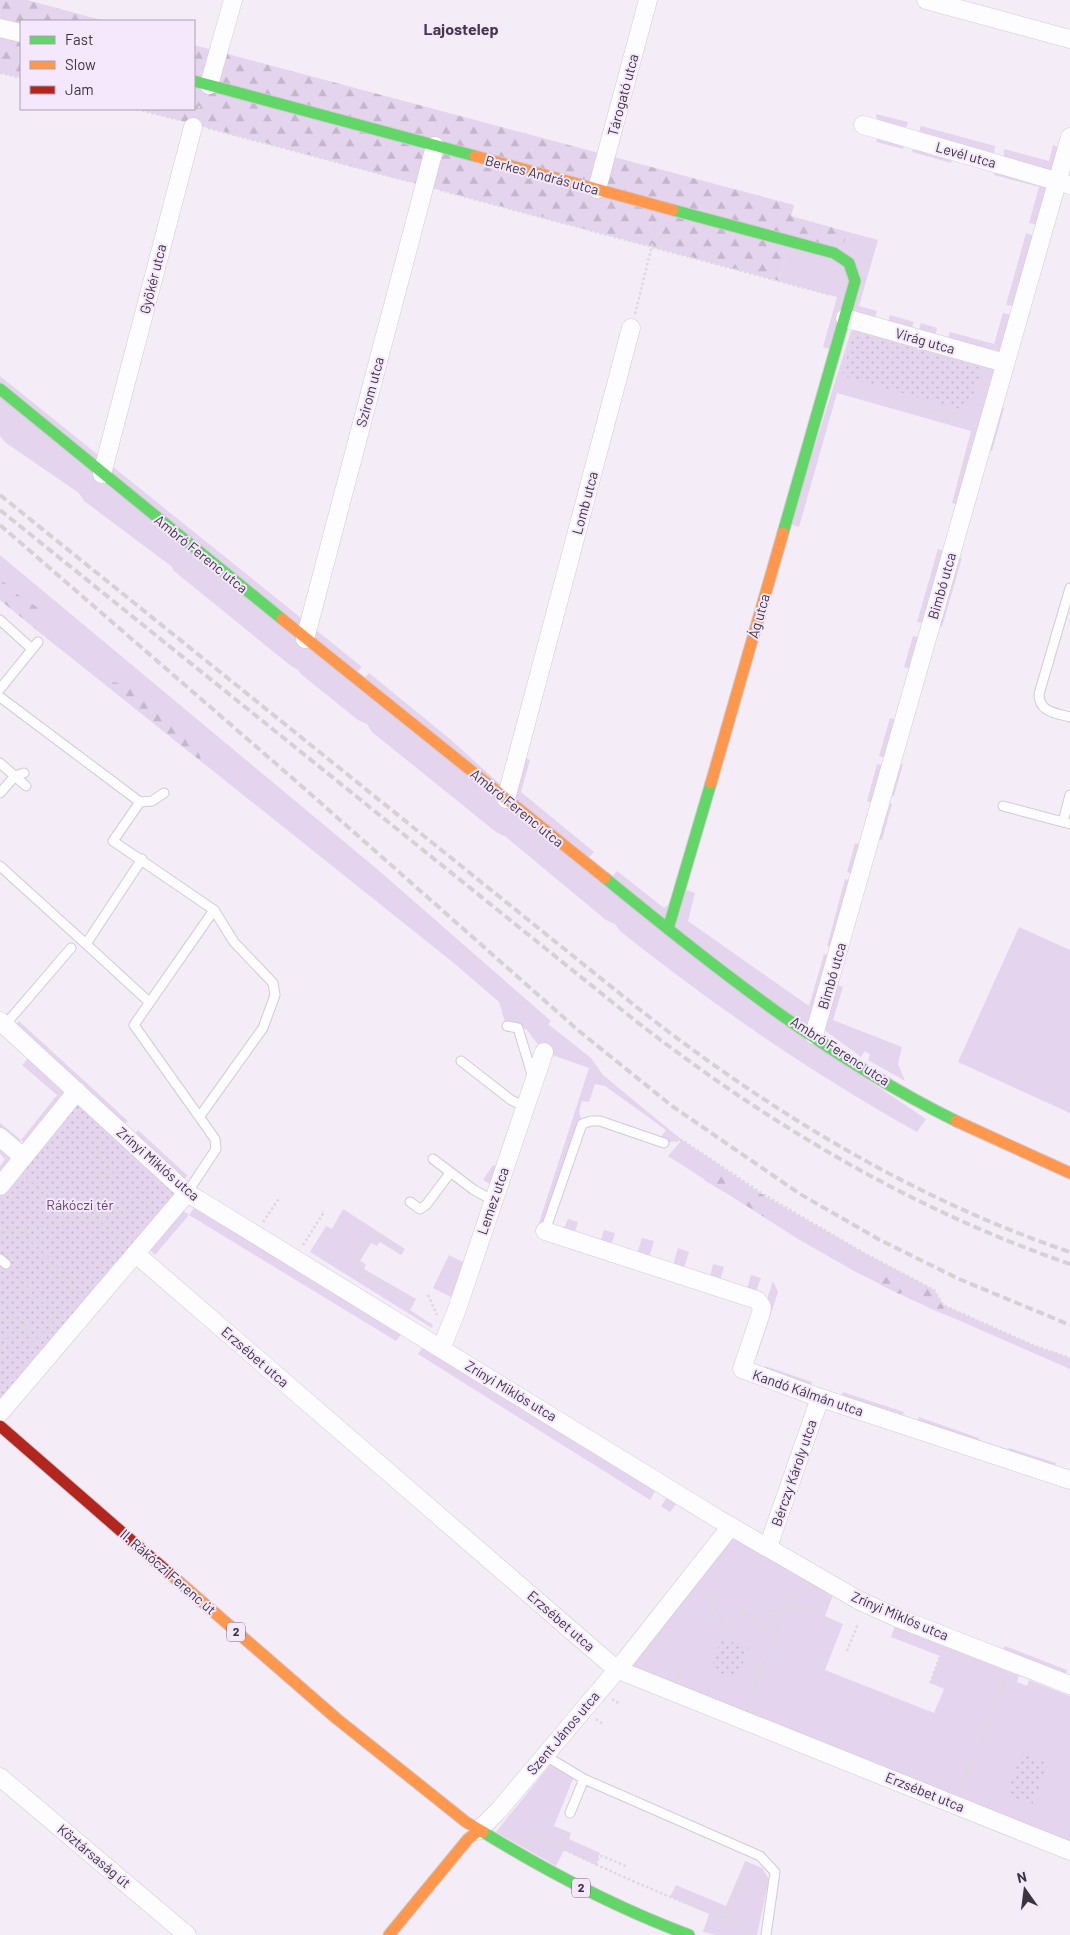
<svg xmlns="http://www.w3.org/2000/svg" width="1070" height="1935" viewBox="0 0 1070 1935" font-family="Barlow,sans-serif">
<defs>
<pattern id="forest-firs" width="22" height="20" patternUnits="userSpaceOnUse" patternTransform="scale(1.25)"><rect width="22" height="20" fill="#e4d4ed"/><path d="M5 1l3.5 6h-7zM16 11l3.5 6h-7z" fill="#c4b7cc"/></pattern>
<pattern id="park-dots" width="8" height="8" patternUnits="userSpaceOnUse" patternTransform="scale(1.25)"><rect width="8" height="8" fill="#e4d4ed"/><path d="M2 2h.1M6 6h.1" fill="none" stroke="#c4b7cc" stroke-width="1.8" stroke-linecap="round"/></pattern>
</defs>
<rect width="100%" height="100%" fill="#f4edf8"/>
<!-- green -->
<path fill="#e4d4ed" d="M876 114 908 122 907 126 904 128 879 120 876 117Z
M921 126 995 146 994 153 919 132Z
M878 135 905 143 903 149 876 142Z
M914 145 952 156 951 163 912 152Z
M1053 145 1058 147 1060 151 1055 168 1050 171 1004 158V149L1049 161Z
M996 168 1047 185 1038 225 1029 223 1039 187 994 175Z
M852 233 878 240 859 306 877 311 874 320 859 316 830 349 823 347 837 297 779 281 790 241 834 253Z
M1026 233 1036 236 1013 306 1006 305Z
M1003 313 1011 315 1001 352 947 340 950 332 994 344Z
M890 315 914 322 911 331 888 324Z
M921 323 937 328 935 337 918 332Z
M859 329 995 366 979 424 981 426 960 505 952 503 971 431 837 393 799 527 790 524 851 331Z
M0 376 362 667 353 677 360 683 369 673 450 739 502 786 523 757 530 760 521 792 594 852 585 862 609 881 617 871 664 908 687 890 695 893 688 921 809 1006 824 954 831 956 804 1037 926 1119 917 1132C812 1073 714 1006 620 931L615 924 606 920 506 837 496 832 372 732 367 724 358 720 302 675 298 670 291 666 174 571 171 566 84 501 79 493 6 443 0 436Z
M998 406 1004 408 992 451 987 450Z
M938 549 947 552 926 624 917 622Z
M0 555 377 869 551 1021 548 1024 591 1058 603 1075 682 1140 763 1195 864 1253 934 1290 943 1305 1035 1346 1070 1358V1369L910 1299 856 1272 798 1239 668 1156 682 1140 664 1143 659 1140 666 1130 605 1086 595 1084 589 1102 582 1101 579 1111 582 1124 545 1231 536 1232 589 1068 544 1052 526 1029 505 1022 499 1002 455 964 39 632 0 594Z
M956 556 962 558 942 627 937 626Z
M913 636 918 637 910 663 916 665 914 670 904 667Z
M890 718 899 721 887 758 879 756Z
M897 761 903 764 894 796 887 795Z
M877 764 886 766 875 804 867 801Z
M886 802 892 804 882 840 875 839Z
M855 843 862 845 854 874 847 872Z
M845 879 852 881 834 948 827 946Z
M1019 927 1070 950V1113L958 1062Z
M834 984 843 987 833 1020 902 1047 898 1064 905 1081 868 1060 870 1055 865 1051 861 1057 823 1029Z
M19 1021 128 1121 124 1125 15 1025Z
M30 1056 64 1088 63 1098 25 1144 21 1140 17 1145 0 1130V1123L21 1140 57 1095 22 1065Z
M138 1130 188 1176 183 1179 134 1135Z
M0 1146 13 1158 0 1177V1166L5 1159 0 1154Z
M493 1165 497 1167 492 1185 483 1180Z
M195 1207 402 1333 396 1341 189 1215 155 1255 149 1249 182 1210 189 1215Z
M343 1209 405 1249 401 1255 380 1242 377 1246 371 1243 360 1261 366 1264 364 1269 416 1299 410 1310 433 1325 432 1328 310 1252 326 1226 332 1229Z
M568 1219 578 1222 574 1235 563 1231Z
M604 1230 615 1233 611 1246 600 1243Z
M642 1238 654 1241 649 1258 637 1254Z
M678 1248 689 1252 684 1268 673 1265Z
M449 1255 465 1263 453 1298 433 1288Z
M713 1264 724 1267 720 1280 710 1277Z
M751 1275 761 1278 756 1291 747 1289Z
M773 1281 778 1292 757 1356 755 1354 769 1309 768 1296Z
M424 1345 657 1488 650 1500 418 1354Z
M765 1366 812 1382 810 1388 763 1372Z
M843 1392 904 1412 902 1418 841 1398Z
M919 1417 979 1438 977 1444 917 1423Z
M1009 1448 1056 1463 1055 1469 1007 1453Z
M670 1494 679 1500 670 1512 661 1506Z
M738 1531 836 1587 825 1616 843 1624 825 1670 934 1713 944 1689 930 1683 940 1656 891 1637 895 1626 1019 1676 1017 1682 1027 1686 1029 1680 1070 1696V1850L625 1673Z
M1005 1646 1067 1670 1063 1678 1001 1654Z
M553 1761 575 1774 554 1826 571 1833 569 1839 600 1853 596 1865 564 1850 556 1866 496 1832Z
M745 1861 762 1868 769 1879 757 1935H716L703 1932 709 1914 670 1897 676 1885 726 1906Z"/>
<!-- forest -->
<path fill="url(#forest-firs)" d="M0 0H27L105 21H21V78L0 73Z
M194 45 794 205 791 216 852 233 834 253 790 242 779 281 137 109H194Z
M0 579C8 585 14 592 22 598 38 608 46 608 39 632L0 600Z
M100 680C127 681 166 705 184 725 188 729 201 756 202 762Z
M714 1170 726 1177 728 1188 724 1192 704 1180 706 1173Z
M739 1192 763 1194 771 1207 783 1218 785 1230 739 1201Z
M884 1277 896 1279 906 1284 907 1290 899 1294 879 1284Z
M927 1289 934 1290 943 1305 945 1315 925 1306 922 1294Z"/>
<!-- park -->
<path fill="url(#park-dots)" d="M862 334 982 368 971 403 959 409 842 376 851 341Z
M77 1091 187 1193 0 1400V1186Z
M721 1638 748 1648 739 1675 733 1678 711 1670Z
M1022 1753 1048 1764 1032 1805 1006 1795Z"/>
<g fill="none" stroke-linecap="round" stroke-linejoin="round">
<!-- lane casing -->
<g stroke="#d1cbd5" stroke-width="11">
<path id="lane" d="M1070 588 1039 694C1039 712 1055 713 1070 717
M0 620 32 649
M0 689 38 642
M0 697 140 802 113 841 214 910 234 942 273 983 275 995 263 1028 200 1116
M0 763 26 786
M0 793 15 776 24 773
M140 802 152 801 164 793
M1003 806 1070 824
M1063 822 1070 795
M142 859 86 944 148 1001
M0 866 86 944
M5 1025 71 948
M507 1026 518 1028 533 1078
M461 1061 511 1100 526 1107
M433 1159 474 1190 494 1201
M187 1193 216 1149 215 1139 134 1025 214 910
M410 1202 420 1209 426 1205 450 1173
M545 1231 582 1124 591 1121H600L664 1143
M0 1259 6 1264
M544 1755 584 1779 760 1856 775 1872 766 1935
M570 1813 584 1779"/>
</g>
<!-- street casing -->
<g stroke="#d1cbd5" stroke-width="19">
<path id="street" d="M926 0 1070 39
M0 28 21 33
M209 85 233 0
M863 125 1070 185
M597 189 648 0
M845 318 1005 363
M102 474 193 127
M305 639 435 146
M506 799 631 328
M0 1021 187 1193 199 1200 718 1519 860 1601 898 1618 1070 1685
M814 1035 1070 137
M0 1137 23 1157
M0 1186 77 1091
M545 1231 757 1300 762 1307 761 1313 742 1369 812 1395 1070 1480
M136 1254 616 1669 1070 1851
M441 1349 456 1312 544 1052
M0 1413 187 1193
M768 1547 820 1398
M0 1777 187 1935
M478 1831 499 1810 627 1658 731 1526"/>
</g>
<!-- fast casing -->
<g stroke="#d1cbd5" stroke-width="13">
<path id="fast" d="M194 81 475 156
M673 210 834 253 849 263 855 281 783 533
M0 389 282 619
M605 878C715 968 828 1058 956 1121
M668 929 711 783
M483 1832C550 1873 616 1908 689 1935"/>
</g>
<!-- slow casing -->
<g stroke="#d1cbd5" stroke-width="13">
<path id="slow" d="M475 156 673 210
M282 619 605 878
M711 783 783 533
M956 1121 1070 1173
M169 1573 337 1719 466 1822 483 1832
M389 1935 468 1839 478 1831"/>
</g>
<!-- jam casing -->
<g stroke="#d1cbd5" stroke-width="13">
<path id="jam" d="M0 1426 169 1573"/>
</g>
<!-- path -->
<path stroke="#dcdade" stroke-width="2.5" stroke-dasharray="2.5 2.5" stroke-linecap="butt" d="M0 73 21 78
M137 109 179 120
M197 113 201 102
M208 128 408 181
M440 190 831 295
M635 314 657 225
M894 401 972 422
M101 1134 97 1154 112 1167V1172L99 1177 104 1217
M675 1141 682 1140 763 1194 864 1253 934 1290 943 1305 1035 1346 1070 1358
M28 1177 77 1221
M99 1218 125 1243
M263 1222 280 1197
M23 1230 80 1295
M0 1233 154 1207
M303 1245 324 1212 323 1211
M358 1266 356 1262 372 1234 403 1253
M361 1274 413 1305
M11 1275 58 1314 33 1344
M428 1295 437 1315
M0 1304 30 1330
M0 1318 33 1344
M8 1324 14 1316
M22 1336 29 1329
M0 1345 14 1329
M702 1589 738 1645
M743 1613 778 1629
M682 1614 719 1616 830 1605
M847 1651 858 1624
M744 1661 762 1669
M678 1679 682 1668
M930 1683 940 1656
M756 1686 766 1711
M612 1699 620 1704
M747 1705 796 1583
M596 1719 603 1724
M828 1738 832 1728
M884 1761 888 1750
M961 1789 1006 1676
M1019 1814 1024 1802
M519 1828C596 1865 674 1902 755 1928
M560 1848 568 1832
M596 1865 599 1857 602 1856 628 1867
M724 1919 749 1863"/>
<!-- lane -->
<use href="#lane" stroke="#fdfcfe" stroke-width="9"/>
<!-- street -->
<use href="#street" stroke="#fdfcfe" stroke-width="18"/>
<!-- fast -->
<use href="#fast" stroke="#63d668" stroke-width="11"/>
<!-- slow -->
<use href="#slow" stroke="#ff974d" stroke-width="11"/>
<!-- jam -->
<use href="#jam" stroke="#b3261e" stroke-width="11"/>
<!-- rail -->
<path stroke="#d4d2d4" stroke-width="4" stroke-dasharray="8 4" stroke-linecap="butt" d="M0 495 639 1009C769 1111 913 1199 1070 1252
M0 510 632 1018C765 1122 910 1209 1070 1264
M0 525 297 782 579 1031 672 1106 800 1194 878 1239 959 1279 1070 1325"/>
</g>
<g text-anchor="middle" stroke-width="4" stroke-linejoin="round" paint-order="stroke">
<!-- shield labels -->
<g fill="#f5e8fd" stroke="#746b78" stroke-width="1">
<rect x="227" y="1622.5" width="18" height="19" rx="4"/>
<rect x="572" y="1878.5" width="18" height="19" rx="4"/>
</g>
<g font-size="12" font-weight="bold" fill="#3c353f">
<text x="236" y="1636">2</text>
<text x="581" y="1892">2</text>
</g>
<!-- street labels -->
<g font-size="14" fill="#3c353f" stroke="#f5e8fd">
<text transform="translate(623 95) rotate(-75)" y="5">Tárogató utca</text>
<text transform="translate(966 155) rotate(16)" y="5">Levél utca</text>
<text transform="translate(542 175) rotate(15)" y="5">Berkes András utca</text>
<text transform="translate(153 279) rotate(-76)" y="5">Gyökér utca</text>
<text transform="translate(925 341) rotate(16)" y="5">Virág utca</text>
<text transform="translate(370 392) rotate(-75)" y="5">Szirom utca</text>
<text transform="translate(585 503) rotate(-75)" y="5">Lomb utca</text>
<text transform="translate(201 554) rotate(39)" y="5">Ambró Ferenc utca</text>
<text transform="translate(942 586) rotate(-74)" y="5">Bimbó utca</text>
<text transform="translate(759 616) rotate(-74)" y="5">Ág utca</text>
<text transform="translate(517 808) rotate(39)" y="5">Ambró Ferenc utca</text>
<text transform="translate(832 976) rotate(-74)" y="5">Bimbó utca</text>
<text transform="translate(840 1051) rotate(33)" y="5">Ambró Ferenc utca</text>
<text transform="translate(158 1164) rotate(41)" y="5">Zrínyi Miklós utca</text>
<text transform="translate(493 1201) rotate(-71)" y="5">Lemez utca</text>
<text transform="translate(255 1357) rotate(41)" y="5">Erzsébet utca</text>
<text transform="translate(511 1391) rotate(31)" y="5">Zrínyi Miklós utca</text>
<text transform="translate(808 1393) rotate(19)" y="5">Kandó Kálmán utca</text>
<text transform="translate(794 1473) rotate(-71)" y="5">Bérczy Károly utca</text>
<text transform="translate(168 1572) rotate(41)" y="5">II. Rákóczi Ferenc út</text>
<text transform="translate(900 1616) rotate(23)" y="5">Zrínyi Miklós utca</text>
<text transform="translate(561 1621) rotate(41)" y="5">Erzsébet utca</text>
<text transform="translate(563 1733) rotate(-50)" y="5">Szent János utca</text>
<text transform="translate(925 1792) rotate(22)" y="5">Erzsébet utca</text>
<text transform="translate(94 1856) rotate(40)" y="5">Köztársaság út</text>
</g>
<!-- park labels -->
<g font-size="14" fill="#624374" stroke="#f5e8fd">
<text x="80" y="1210">Rákóczi tér</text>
</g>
<!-- quarter labels -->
<g font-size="16" font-weight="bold" fill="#45374c" stroke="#f5e8fd">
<text x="461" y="35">Lajostelep</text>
</g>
</g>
<!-- legend -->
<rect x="20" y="20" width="175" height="90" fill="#f5e8fd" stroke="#aba0b1"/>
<rect x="30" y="36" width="25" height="8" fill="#63d668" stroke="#aba0b1"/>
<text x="65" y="45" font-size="15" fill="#3c353f">Fast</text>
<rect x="30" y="61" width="25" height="8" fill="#ff974d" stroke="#aba0b1"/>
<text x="65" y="70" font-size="15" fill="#3c353f">Slow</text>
<rect x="30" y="86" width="25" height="8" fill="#b3261e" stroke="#aba0b1"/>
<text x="65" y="95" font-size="15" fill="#3c353f">Jam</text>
<!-- north arrow -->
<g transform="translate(1025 1890) rotate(346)" stroke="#f5e8fd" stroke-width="4" paint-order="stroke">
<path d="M0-4L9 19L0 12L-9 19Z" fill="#3c353f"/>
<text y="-8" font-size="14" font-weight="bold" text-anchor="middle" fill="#3c353f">N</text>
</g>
</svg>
